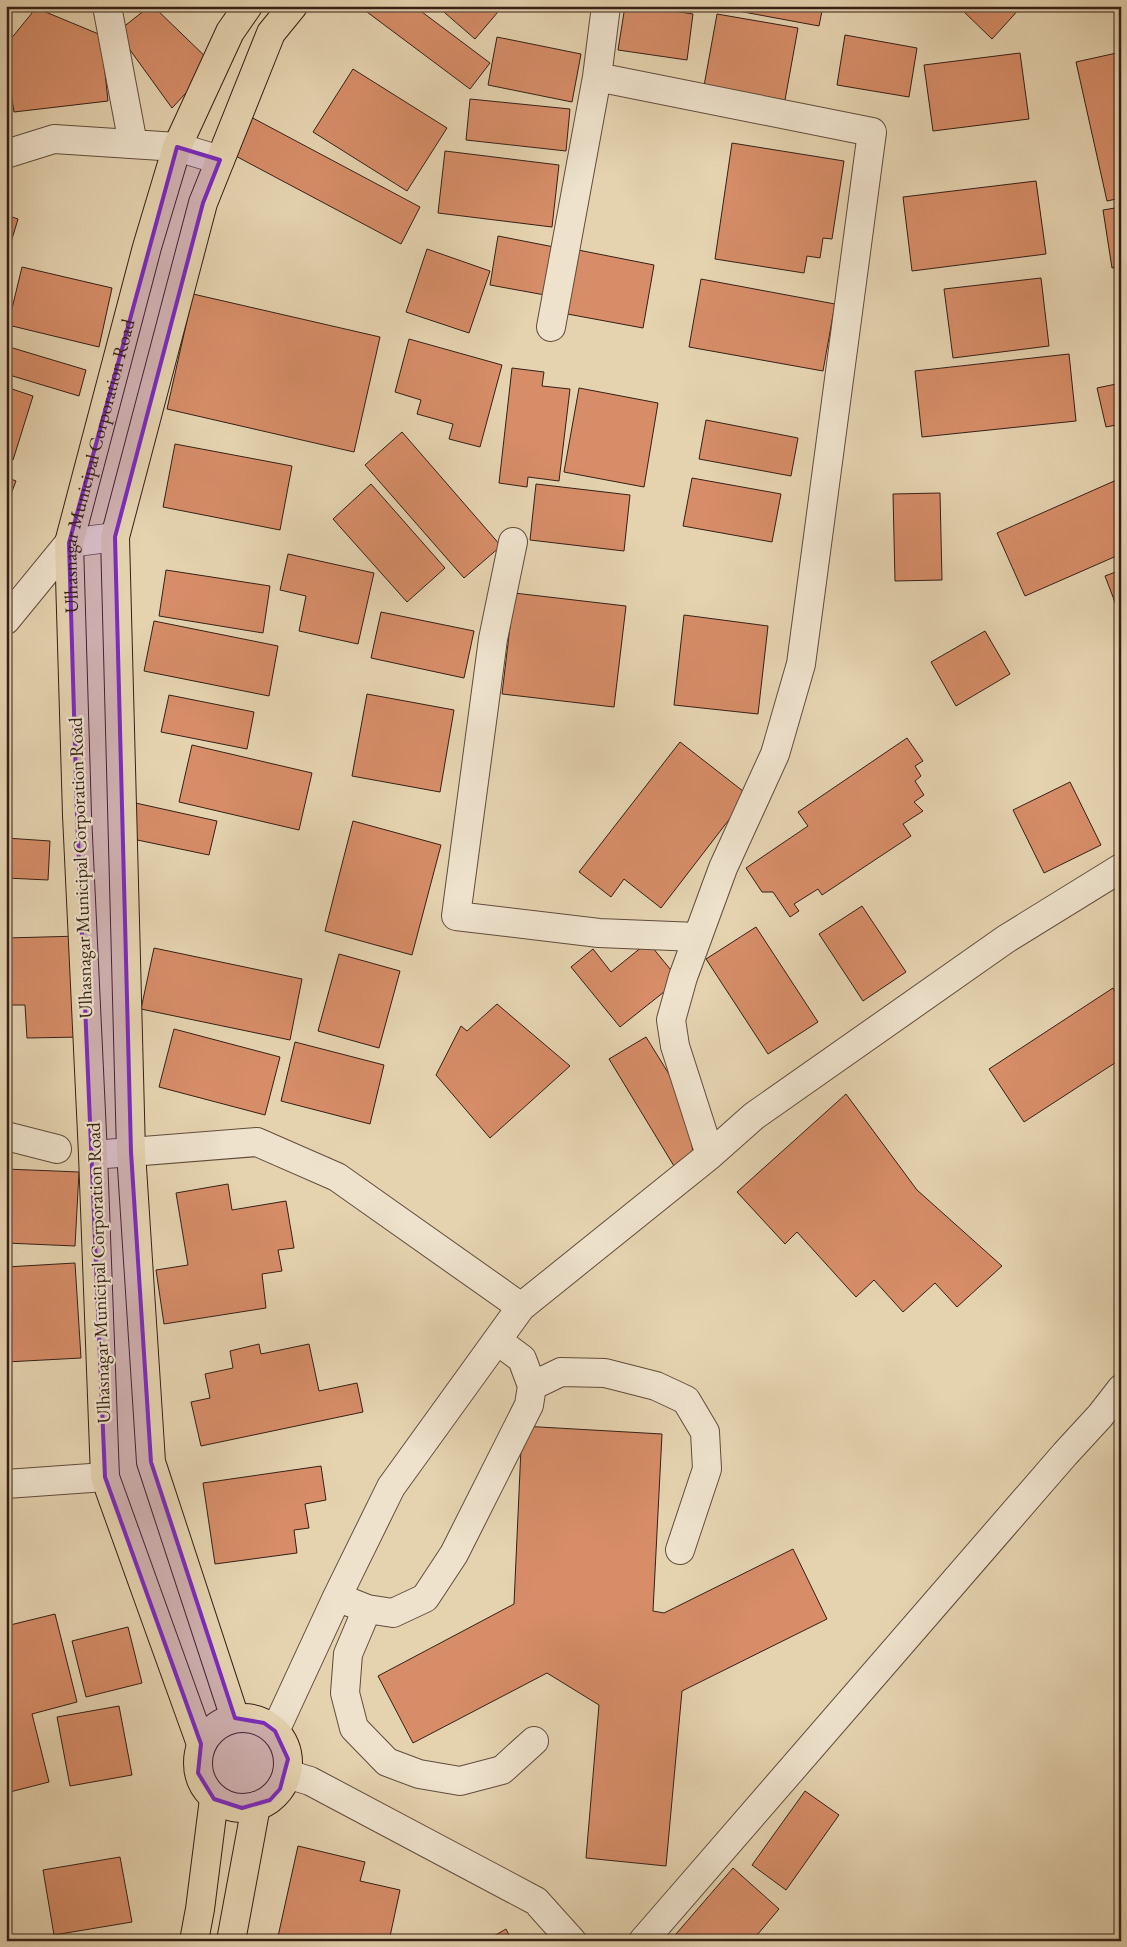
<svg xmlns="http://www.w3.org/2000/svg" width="1127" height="1947" viewBox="0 0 1127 1947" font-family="'EB Garamond',serif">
<rect width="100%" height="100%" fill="#e5d3b0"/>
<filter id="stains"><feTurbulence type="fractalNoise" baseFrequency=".004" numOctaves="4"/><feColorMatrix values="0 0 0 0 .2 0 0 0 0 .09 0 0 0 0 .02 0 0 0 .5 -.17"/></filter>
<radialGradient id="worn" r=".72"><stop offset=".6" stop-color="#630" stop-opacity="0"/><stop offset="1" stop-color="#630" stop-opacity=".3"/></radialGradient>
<!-- building -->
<path fill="#d68d68" stroke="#351f16" d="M150 6H153L213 64 172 108 117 32Z
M359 6H414L490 63 470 89Z
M437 6H503L475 39Z
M625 6H641L693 14 687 60 618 50Z
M711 6H823L819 26Z
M958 6H1022L992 39Z
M36 8 101 35 108 101 14 112 6 62V45Z
M717 14 798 28 785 100 704 86Z
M845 35 917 48 909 97 837 85Z
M497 37 581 54 572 102 488 85Z
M1121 52V198L1107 201 1076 62Z
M1020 53 1029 119 933 131 924 65Z
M353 69 447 128 407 191 313 132Z
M470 99 570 109 566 151 466 140Z
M249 116 420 207 401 244 230 153Z
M732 143 844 161 832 239 823 238 820 258 807 256 804 273 715 259Z
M445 151 559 165 552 227 438 213Z
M1036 181 1046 254 912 271 903 197Z
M1121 207V266L1112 268 1103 210Z
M6 215 18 219 6 259Z
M498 236 554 247 545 295 490 285Z
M427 249 490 271 469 333 406 312Z
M573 249 654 265 643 328 562 313Z
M22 267 112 288 99 347 8 325Z
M1041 278 1049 346 953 358 944 289Z
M701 279 835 304 823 371 689 347Z
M193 294 380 337 354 452 167 409Z
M409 339 502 365 480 447 449 439 453 424 417 414 421 400 395 392Z
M6 346 86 370 79 396 6 374Z
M1069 354 1076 421 922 437 915 371Z
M512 368 544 372 542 386 570 389 559 481 528 477 527 487 499 483Z
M1121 383V424L1106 427 1097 388Z
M6 387 33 396 13 460 6 457Z
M579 388 658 403 644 487 564 472Z
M706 420 798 438 791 476 699 459Z
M402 432 501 546 464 578 365 465Z
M175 444 292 466 280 530 163 507Z
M6 477 16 481 6 507Z
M692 478 781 494 772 542 683 526Z
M1121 478V554L1025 596 997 533Z
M371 484 445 568 407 602 333 519Z
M536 484 630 495 624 551 530 540Z
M940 493 942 580 895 581 893 494Z
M288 554 374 573 358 644 299 631 306 596 280 590Z
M166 570 270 586 263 633 159 616Z
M1121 570V618L1105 576Z
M514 593 626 606 614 707 502 694Z
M381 612 474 631 464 678 371 658Z
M684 615 768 626 758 714 674 705Z
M154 621 278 646 269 696 144 671Z
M985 631 1010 674 956 706 931 662Z
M367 694 454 710 440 792 352 776Z
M169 695 254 712 247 749 161 732Z
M907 738 923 761 915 766 921 776 915 781 924 795 914 802 923 811 903 824 911 836 822 895 818 889 794 904 799 911 790 917 773 892H762L746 868 808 826 798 812Z
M680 742 748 795 661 908 624 879 611 897 579 872Z
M192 745 312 773 299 830 179 802Z
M1070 782 1101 845 1044 873 1013 810Z
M131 802 217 821 209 855 123 837Z
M353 821 441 845 412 955 325 931Z
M6 838 50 841 48 880 6 878Z
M862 906 906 972 863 1001 819 934Z
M756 927 818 1022 768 1054 706 959Z
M80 936 83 1037 27 1038 25 1005H6V938Z
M648 942 679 980 620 1027 571 967 593 949 611 972Z
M154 948 302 979 290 1040 141 1009Z
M339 954 400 971 379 1048 318 1031Z
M1113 988 1121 1001V1059L1024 1122 989 1069Z
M497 1004 570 1066 490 1138 436 1075 461 1026 467 1031Z
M174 1029 280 1057 265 1115 159 1087Z
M646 1037 690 1108 693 1159 677 1171 609 1059Z
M295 1042 384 1065 370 1124 281 1101Z
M846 1094 917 1190 1002 1266 957 1307 935 1283 903 1312 874 1280 856 1297 797 1232 785 1244 737 1192Z
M6 1169 79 1172 75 1246 6 1243Z
M228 1184 232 1210 286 1201 294 1248 278 1250 282 1271 262 1274 266 1308 164 1324 156 1270 188 1265 176 1193Z
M75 1263 81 1358 6 1362V1267Z
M259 1344 261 1354 309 1344 319 1391 357 1383 363 1412 201 1446 191 1402 210 1398 205 1374 233 1368 230 1351Z
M522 1426 662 1434 653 1611 664 1613 793 1549 827 1619 682 1691 666 1866 586 1858 599 1705 547 1673 413 1743 378 1676 514 1604Z
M321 1466 326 1500 305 1504 309 1528 294 1530 297 1553 215 1564 203 1483Z
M55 1614 77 1702 32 1714 49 1782 6 1793V1626Z
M128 1627 142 1683 86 1697 72 1641Z
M119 1706 132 1775 70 1786 57 1717Z
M805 1791 839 1815 786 1890 752 1865Z
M298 1846 365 1862 360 1881 400 1890 389 1941H277Z
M120 1857 132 1922 54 1935 43 1870Z
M733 1868 779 1909 752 1941H670Z
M1120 1927 1121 1941H1110Z
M506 1929 512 1941H485Z"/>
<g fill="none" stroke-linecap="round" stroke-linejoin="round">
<!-- minor casing -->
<g stroke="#614c3c" stroke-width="30">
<path id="minor" d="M107 6 133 144
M597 77 872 132 801 664 775 754 723 868 683 977 671 1020 675 1046 710 1155
M6 154 54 139 177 147 220 160
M551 327 597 77 606 6
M513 542 493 639 456 916 599 933 697 937
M6 620 69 543 115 537
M6 1136 57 1149
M93 1155 257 1142 337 1177 521 1307
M532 1386 561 1372 605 1373 656 1386 686 1400 705 1432 707 1469 680 1550
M6 1484 105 1477
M337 1597 367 1609 393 1613 425 1598 454 1554 529 1405 532 1386 522 1359 498 1341
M367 1609 348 1654 345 1693 354 1728 387 1762 419 1774 460 1781 502 1770 534 1741
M275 1731 337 1597 391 1487 521 1307 710 1155 754 1116 1006 939 1121 868
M287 1774 310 1781 536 1901 572 1941
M643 1941 1065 1454 1100 1416 1121 1389"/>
</g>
<!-- major casing -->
<g stroke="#351f16" stroke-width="30">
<g id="major">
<circle cx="243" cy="1763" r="45"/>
<path d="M235 1718 151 1462 131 1152 115 537 203 203 271 33 293 6"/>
<path id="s1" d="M201 1744 105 1477 93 1155 77 815 69 543 147 247 177 147 230 32 248 6"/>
<path d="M194 1941 200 1909 214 1799"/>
<path d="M231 1941 256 1806"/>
</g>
</g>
<!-- minor -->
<use href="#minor" stroke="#eee2cc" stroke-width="28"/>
<!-- major -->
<use href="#major" stroke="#e5d3b0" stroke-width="28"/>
</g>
<!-- marked area -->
<path fill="#7b2cbf" fill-opacity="0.2" stroke="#7b2cbf" stroke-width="4" stroke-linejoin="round" d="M177 147 220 160 203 203 115 537 131 1152 151 1462 235 1718 264 1723 275 1731 288 1759 280 1789 270 1800 242 1808 214 1799 198 1773 201 1744 105 1477 77 815 69 543Z"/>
<g text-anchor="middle" stroke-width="4.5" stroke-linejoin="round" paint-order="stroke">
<!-- street labels -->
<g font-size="19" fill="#351f16" stroke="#eee2cc">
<text dy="7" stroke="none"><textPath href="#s1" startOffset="1299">Ulhasnagar Municipal Corporation Road</textPath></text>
<text transform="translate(80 868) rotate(-92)" y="7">Ulhasnagar Municipal Corporation Road</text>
<text transform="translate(98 1273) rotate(-92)" y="7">Ulhasnagar Municipal Corporation Road</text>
</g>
</g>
<!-- margin -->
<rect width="1127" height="1947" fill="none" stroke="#e5d3b0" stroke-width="25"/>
<rect x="8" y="8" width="1112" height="1932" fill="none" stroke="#351f16" stroke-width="2.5"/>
<rect x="12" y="12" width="1102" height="1922" fill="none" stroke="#351f16"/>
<rect width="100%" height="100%" filter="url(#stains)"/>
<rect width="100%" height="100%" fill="url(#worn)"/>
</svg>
